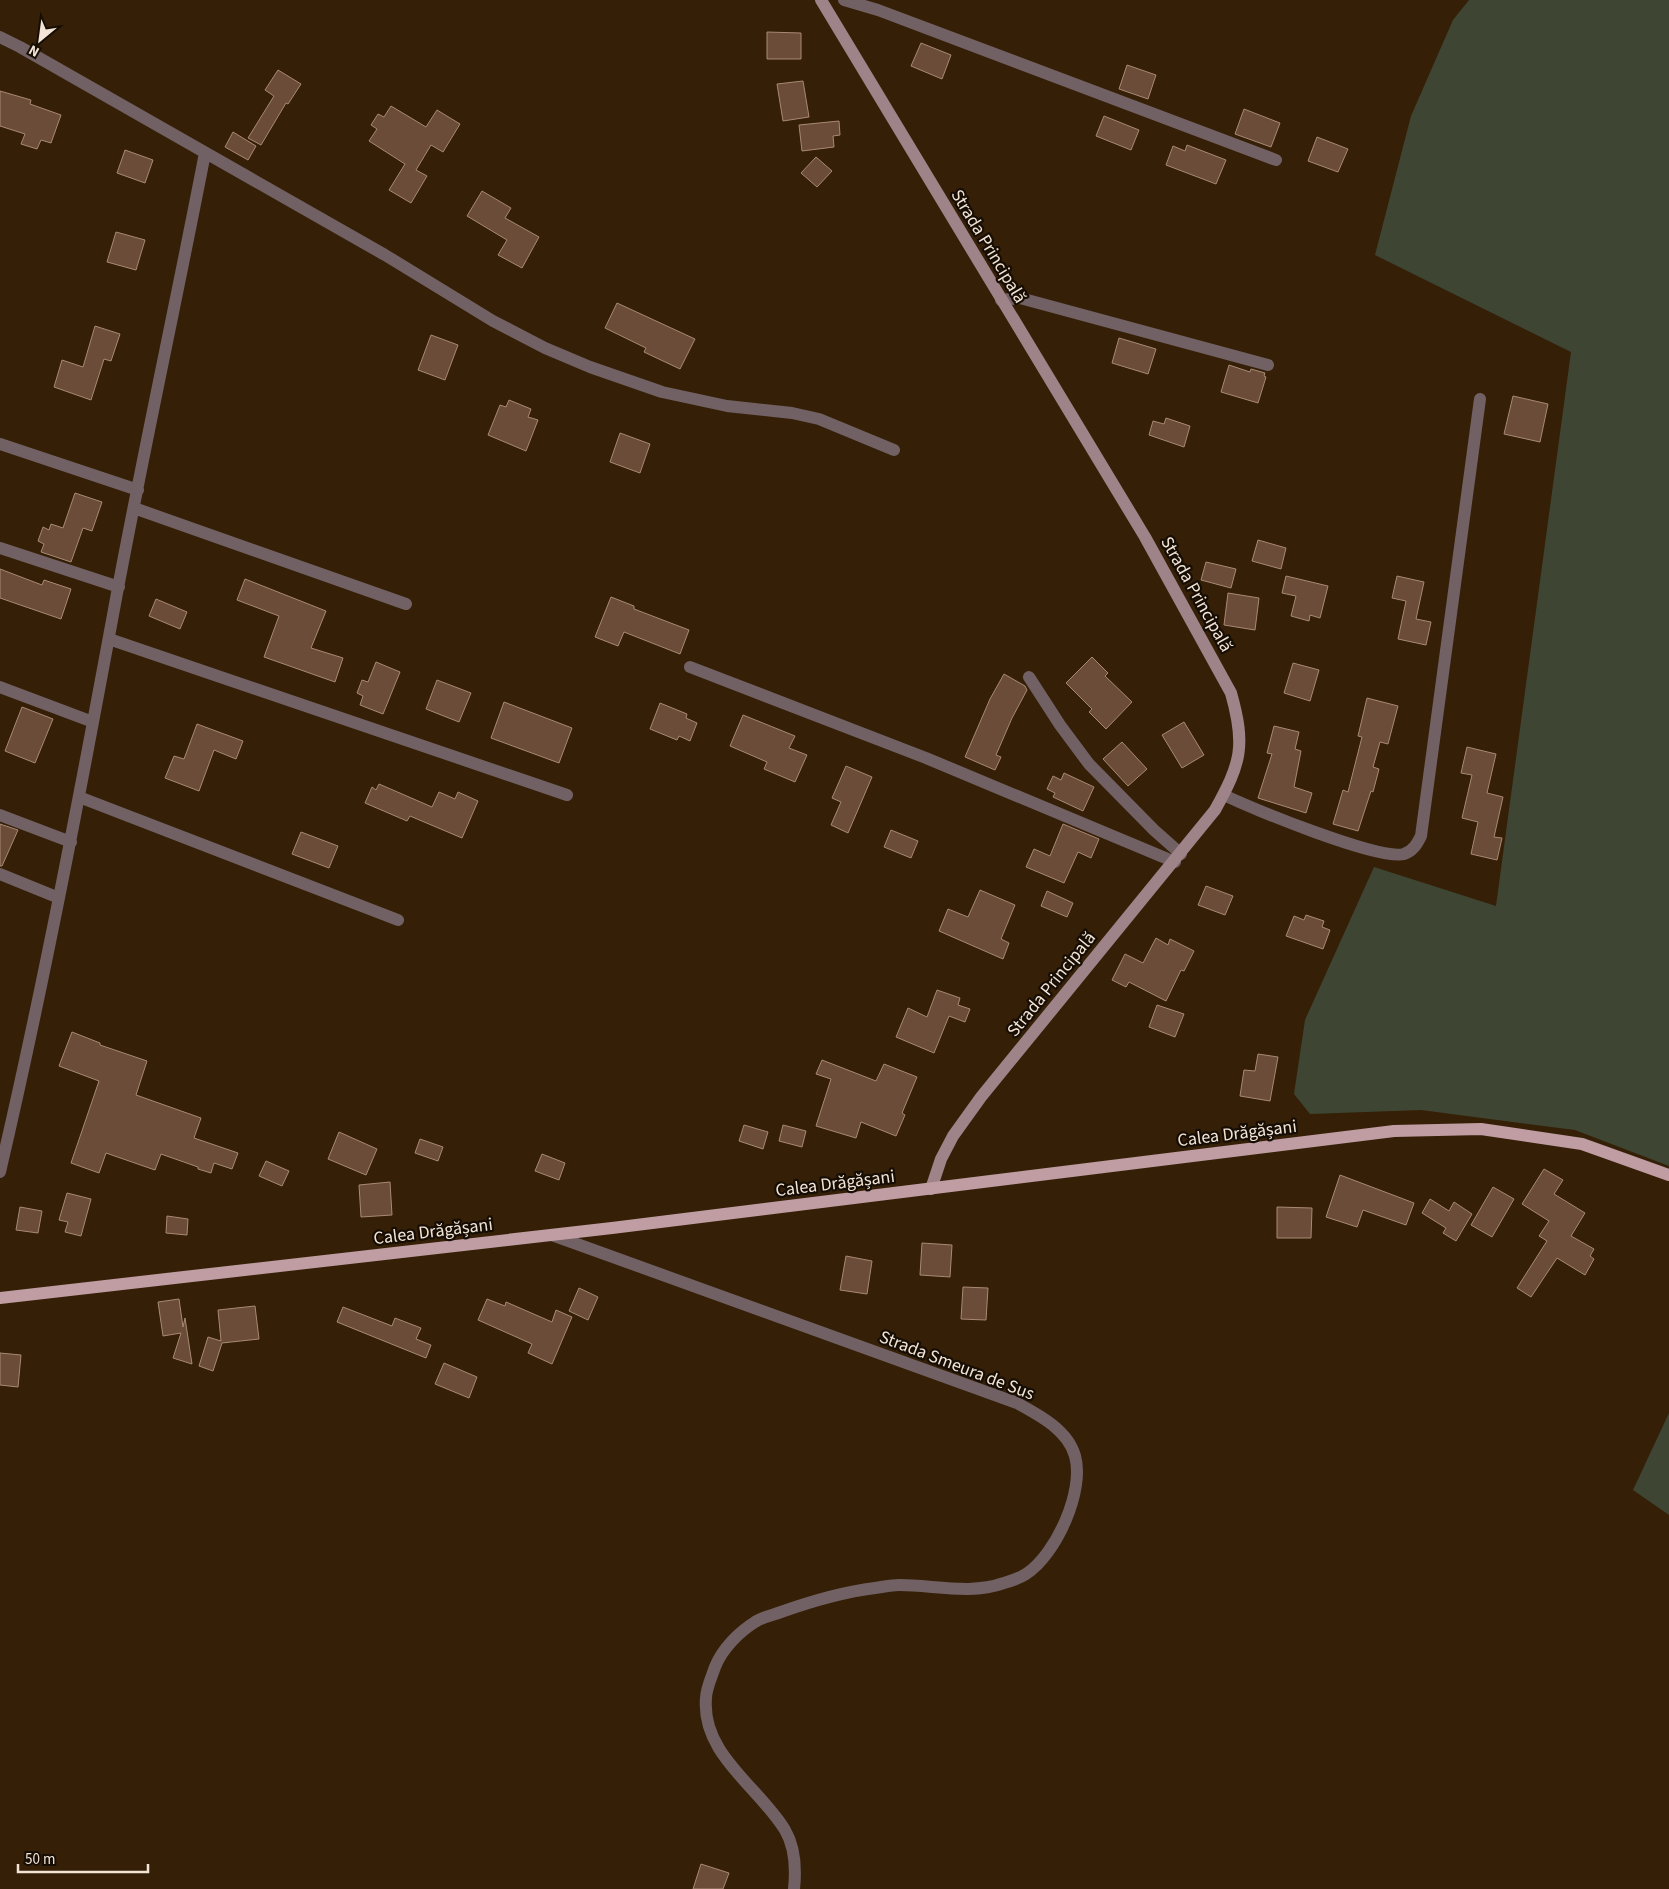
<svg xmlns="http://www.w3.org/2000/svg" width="1669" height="1889" viewBox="0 0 1669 1889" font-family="'Source Sans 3',sans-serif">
<rect width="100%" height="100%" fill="#352007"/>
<!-- green -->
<path fill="#3e4633" d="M1469 0H1669V1166L1575 1130 1421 1110 1310 1114 1294 1094 1305 1020 1374 867 1496 906 1571 352 1375 255 1411 116 1453 20Z
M1669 1413V1515L1633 1490Z"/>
<!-- building -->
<path fill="#6a4c39" stroke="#a98974" d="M767 32 801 33V59H767Z
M921 43 951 55 942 79 911 66Z
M1127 65 1156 75 1148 99 1119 89Z
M278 70 301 84 288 104 286 103 261 145 248 138 274 96 265 90Z
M803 81 809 117 783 121 777 84Z
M0 91 31 100 30 104 61 115 51 143 41 140 37 149 21 144 25 134 0 126Z
M391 106 426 127 437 110 460 124 443 152 431 145 416 170 427 176 411 203 389 190 405 164 369 141 377 129 371 125 378 114 384 117Z
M1244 109 1280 123 1271 147 1235 134Z
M1104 116 1139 130 1131 150 1096 136Z
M839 121 840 135 833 136 834 147 802 151 799 125Z
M233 132 256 146 248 160 225 147Z
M1317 137 1348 149 1338 172 1308 161Z
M1187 145 1226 160 1216 184 1166 165 1173 146 1185 151Z
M125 150 153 160 145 183 117 173Z
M816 157 832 171 817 187 801 173Z
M482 191 511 208 505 218 539 237 522 268 498 255 507 240 467 216Z
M116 232 145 240 136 270 107 262Z
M617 303 695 339 680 369 644 352 646 348 605 328Z
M95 326 120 334 111 361 104 359 91 400 54 387 62 360 83 367Z
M431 335 458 345 445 380 418 370Z
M1119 338 1156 349 1148 374 1112 363Z
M1229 365 1250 372 1251 369 1265 373 1264 376 1266 377 1258 403 1221 392Z
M1513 396 1548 404 1540 442 1504 434Z
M509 400 531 409 528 417 538 420 526 451 488 435 500 405 506 407Z
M1166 418 1190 426 1184 447 1149 435 1153 421 1164 424Z
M620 433 650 444 640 473 610 462Z
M75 493 102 502 92 531 83 528 71 562 41 552 44 544 38 541 43 527 49 530 51 524 63 528Z
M1258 540 1286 548 1281 569 1252 561Z
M1206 562 1236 569 1231 588 1201 580Z
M0 569 42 585 44 580 71 589 61 619 0 598Z
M1286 576 1328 586 1320 618 1310 615 1309 621 1291 616 1296 596 1282 593Z
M1397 576 1424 582 1416 619 1431 622 1426 645 1398 639 1406 601 1392 598Z
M245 579 326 611 311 648 343 658 335 682 264 657 279 616 237 600Z
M1228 593 1259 598 1255 630 1224 625Z
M611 597 634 606V609L689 630 680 654 624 632 618 646 595 637Z
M156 599 187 612 180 629 149 616Z
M1092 657 1108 673 1105 676 1132 702 1106 729 1089 712 1092 709 1066 683Z
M376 662 400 672 383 714 360 705 363 696 357 693 362 680 368 682Z
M1293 663 1319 670 1310 701 1284 693Z
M1004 674 1025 686 1027 690 1012 718 996 755 1001 757 995 770 965 757 990 699Z
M437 680 471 693 459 722 426 709Z
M1367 698 1398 706 1388 744 1380 742 1373 767 1379 769 1373 792 1371 791 1358 831 1333 824 1343 790 1348 792 1362 737 1358 736Z
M504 702 572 728 559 763 491 738Z
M660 703 687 714 686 718 697 723 690 741 679 736 677 740 650 729Z
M22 707 53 719 35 763 5 751Z
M743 715 795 736 789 748 807 755 795 782 764 769 767 762 730 746Z
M1184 722 1204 755 1182 768 1162 735Z
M197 724 243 741 236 759 214 750 199 791 165 778 174 756 184 759Z
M1274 726 1299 732 1295 749 1301 751 1294 787 1312 793 1306 813 1258 798 1272 754 1267 753Z
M1122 742 1147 769 1128 786 1103 759Z
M1467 747 1496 754 1487 793 1503 797 1494 837 1502 838 1497 860 1471 854 1478 822 1462 818 1472 775 1461 773Z
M846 766 872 777 848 833 831 825 841 802 832 798Z
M1064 773 1094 787 1083 811 1053 797 1055 793 1047 789 1053 776 1061 780Z
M379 784 432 807 439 792 455 799 458 792 478 801 462 838 410 816 407 821 365 803 372 787 376 790Z
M0 824 18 830 2 866H0Z
M1063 824 1099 839 1091 858 1078 852 1064 883 1026 867 1034 849 1050 856Z
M891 830 918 841 911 858 884 847Z
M301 832 338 846 329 868 292 854Z
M1206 886 1233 896 1225 915 1198 905Z
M980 890 1015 905 1001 939 1009 943 1003 959 939 931 948 909 968 917Z
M1047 891 1073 903 1067 917 1041 906Z
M1306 915 1324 921 1322 927 1330 930 1323 949 1286 936 1294 916 1304 920Z
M1156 938 1168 945 1170 939 1194 951 1184 971 1181 970 1166 1001 1129 982 1126 987 1112 980 1125 954 1143 963Z
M937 990 960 998 958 1005 970 1009 965 1022 949 1016 934 1053 896 1037 908 1008 927 1017Z
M1157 1005 1184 1014 1175 1037 1149 1027Z
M72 1032 100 1043V1045L147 1061 136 1095 201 1118 194 1138 238 1153 232 1169 214 1163 211 1173 198 1169V1167L161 1154 155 1170 106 1153 99 1173 71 1163 99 1081 59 1066Z
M1258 1054 1278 1057 1270 1101 1240 1096 1244 1070 1255 1071Z
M822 1060 876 1081 884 1064 917 1077 902 1113 905 1115 896 1136 861 1122 856 1138 816 1126 831 1079 816 1074Z
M744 1125 768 1132 763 1149 739 1141Z
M783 1125 806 1131 802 1147 779 1141Z
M339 1132 377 1149 366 1175 328 1159Z
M420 1139 443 1147 438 1161 415 1153Z
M542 1154 565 1163 559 1180 535 1171Z
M266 1161 289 1171 282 1186 259 1176Z
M1544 1169 1563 1180 1554 1194 1585 1213 1571 1236 1594 1249 1590 1256 1594 1259 1585 1275 1557 1258 1531 1297 1517 1288 1547 1241 1539 1236 1549 1221 1522 1204Z
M1340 1175 1414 1203 1406 1225 1363 1210 1357 1227 1326 1217Z
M390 1182 392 1215 361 1217 359 1185Z
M1493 1187 1514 1199 1492 1237 1471 1225Z
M67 1193 91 1199 81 1236 65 1232 68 1222 59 1220Z
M1430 1199 1449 1211 1454 1202 1472 1214 1456 1241 1443 1233 1446 1228 1422 1213Z
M20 1207 42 1211 38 1233 16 1230Z
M1277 1207 1312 1208 1311 1238H1277Z
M167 1216 188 1219 187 1235 166 1233Z
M922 1243 952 1245 950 1277 920 1275Z
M846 1256 872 1261 867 1294 840 1290Z
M963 1287 988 1288 986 1320 961 1319Z
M579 1288 598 1297 588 1320 569 1311Z
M179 1299 183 1327 185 1318 192 1364 173 1358 181 1333 163 1336 158 1302Z
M487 1299 505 1306 506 1302 552 1322 556 1310 572 1317 552 1364 528 1353 532 1344 478 1320Z
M255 1306 259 1339 222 1343 213 1371 199 1366 208 1337 221 1341 218 1310Z
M343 1307 392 1326 395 1318 421 1328 416 1339 431 1345 426 1358 337 1322Z
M0 1353 21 1355 18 1387 0 1385Z
M444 1363 477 1377 469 1398 435 1384Z
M701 1864 729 1873 723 1889H693Z"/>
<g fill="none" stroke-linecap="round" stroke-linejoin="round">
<!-- street -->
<path stroke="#726164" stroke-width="12" d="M844 0 878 10 1276 160
M0 37 20 47 385 255 493 321 545 348 590 367 662 392 727 406 792 413 819 419 894 450
M1001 300 1020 298 1268 365
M0 444 138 490
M134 508 406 604
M0 548 119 587
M109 639 567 795
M690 667 926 758 1175 862
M1029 677 1060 725 1089 764 1154 830 1181 854
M0 687 93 722
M1224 795C1250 808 1380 861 1404 854 1413 851 1417 844 1421 836L1480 399
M79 797 398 920
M0 815 71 842
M0 874 59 898
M0 1172C44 983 80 794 115 604 143 453 176 303 205 153
M552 1235 1017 1403C1039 1415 1068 1430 1075 1456 1085 1490 1056 1555 1026 1574 1020 1578 1011 1581 1004 1583 970 1595 934 1585 899 1585 891 1585 883 1587 875 1588 843 1592 812 1601 781 1612 773 1615 762 1617 755 1622 739 1632 722 1649 715 1667 712 1676 706 1689 706 1698 701 1754 759 1787 785 1830 795 1847 796 1870 794 1889"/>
<!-- secondary -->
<path stroke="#9e8388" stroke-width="12" d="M821 0 1145 537 1231 693C1246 746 1241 763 1215 810L981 1097 953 1136 941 1159 931 1189"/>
<!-- primary -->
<path stroke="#bf9da3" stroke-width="12" d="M0 1298 612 1228 1394 1131 1481 1129 1582 1144 1669 1175"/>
</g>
<g text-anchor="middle" stroke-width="4.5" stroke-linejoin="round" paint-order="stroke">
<!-- street labels -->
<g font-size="18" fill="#f3e4d6" stroke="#160d04">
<text transform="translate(989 246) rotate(59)" y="6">Strada Principală</text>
<text transform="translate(1197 594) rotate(61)" y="6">Strada Principală</text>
<text transform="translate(1051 984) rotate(-51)" y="6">Strada Principală</text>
<text transform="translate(1237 1133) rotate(-7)" y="6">Calea Drăgășani</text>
<text transform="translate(835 1183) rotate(-7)" y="6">Calea Drăgășani</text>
<text transform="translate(433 1231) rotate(-7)" y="6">Calea Drăgășani</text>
<text transform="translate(957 1365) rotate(21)" y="6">Strada Smeura de Sus</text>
</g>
</g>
<!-- north arrow -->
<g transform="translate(40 40) rotate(209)" stroke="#160d04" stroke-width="4" paint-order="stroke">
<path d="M0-4L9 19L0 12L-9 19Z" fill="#f3e4d6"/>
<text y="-8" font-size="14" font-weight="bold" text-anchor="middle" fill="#f3e4d6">N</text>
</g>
<!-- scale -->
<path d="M18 1864v8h130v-8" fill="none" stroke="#f3e4d6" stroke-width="2.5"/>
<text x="25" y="1864" font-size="15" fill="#f3e4d6" stroke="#160d04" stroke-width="4" paint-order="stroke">50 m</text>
</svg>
